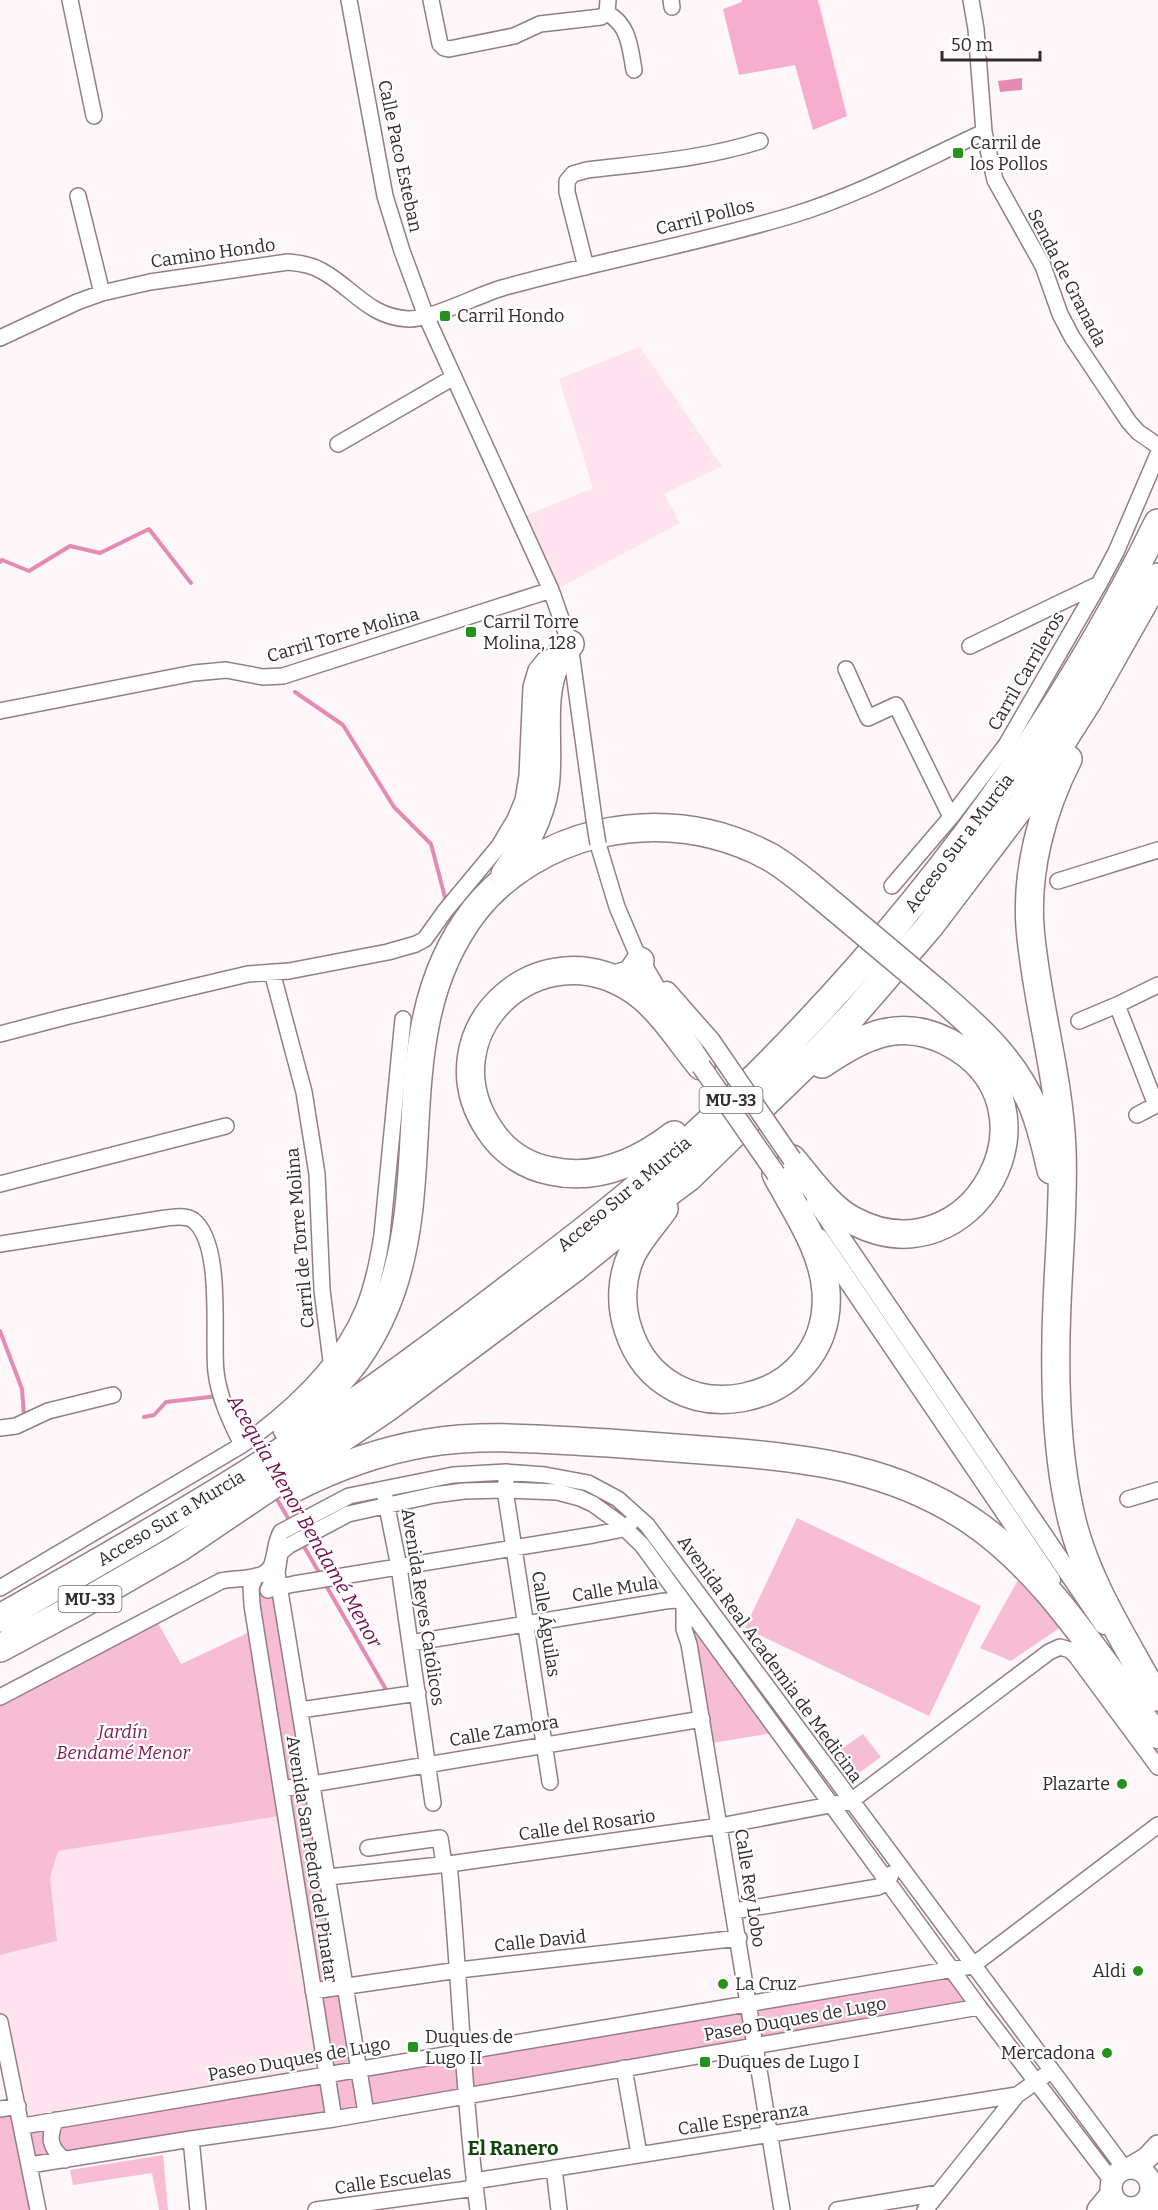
<svg xmlns="http://www.w3.org/2000/svg" width="1158" height="2210" viewBox="0 0 1158 2210" font-family="Bitter,serif">
<rect width="100%" height="100%" fill="#fdf7f9"/>
<!-- built -->
<path fill="#ffe3ee" d="M640 347 722 466 664 494 680 523 559 588 525 516 593 488 559 379Z
M286 1815 327 2075 23 2126 0 2022V1955L57 1941 50 1877 58 1851Z"/>
<!-- green -->
<path fill="#f7bdd5" d="M797 1518 981 1606 929 1716 745 1628Z
M1018 1580 1061 1627 1011 1661 980 1648Z
M266 1594 274 1596 305 1777C300 1782 293 1783 287 1779L258 1598Z
M154 1616 181 1664 256 1629 286 1815 58 1851 50 1877 57 1941 0 1955V1697Z
M699 1632 779 1732 706 1744 692 1635Z
M863 1734 881 1757 852 1778 834 1754Z
M306 1792 338 1978 334 1982 325 1983 317 1977 289 1799 291 1795Z
M952 1969 979 2007 31 2165 38 2210H0V2109L18 2106 22 2126Z
M339 1993 350 2062C345 2067 339 2068 333 2064L321 1999 323 1996Z
M163 2155 168 2210H159L152 2173 73 2185 70 2170Z"/>
<!-- forest -->
<path fill="#f7adcd" d="M742 0H818L847 116 813 130 795 65 739 75 723 9 742 2Z"/>
<!-- water -->
<path fill="#e38bb2" d="M1022 78V90L1000 92 998 81Z"/>
<g fill="none" stroke-linecap="round" stroke-linejoin="round">
<!-- stream -->
<path stroke="#e38bb2" stroke-width="4" d="M0 562 2 560 29 571 70 546 100 553 149 529 191 583
M295 692 343 725 394 807 431 844 446 901
M0 1331 22 1389 24 1415
M144 1417 154 1415 166 1402 218 1396
M275 1496 291 1523
M302 1543 321 1576
M324 1582 388 1693"/>
<!-- minor casing -->
<g stroke="#957d87" stroke-width="18">
<path id="minor" d="M70 0 94 116
M349 0 385 196 402 251 426 316 551 590 570 644 594 819
M431 0 440 44 444 48 449 49 514 36 540 24 601 17 607 13 608 0
M671 0 672 7
M971 0 976 29 984 132 995 180 1043 266 1060 314 1072 337 1129 422 1138 432 1158 446
M607 13C629 25 630 47 634 70
M78 196 102 293
M586 267 567 192V181L573 174 587 170C645 163 704 159 760 141
M0 338 77 302 102 293 150 282 288 262C300 263 312 265 322 271 353 288 369 317 408 319 430 320 478 295 502 288 598 261 697 244 793 215 859 195 921 161 984 132
M338 444 454 377
M970 646 1099 584
M846 669 868 718 896 705 951 817
M0 711 194 673 226 670 263 677 283 676 551 590
M598 844 617 907 640 961
M1058 881 1158 850
M892 886 951 817 1006 745 1099 584 1116 552 1158 454
M272 972 304 1092 317 1174 322 1290 331 1361
M1117 1005 1156 1105
M1079 1021 1117 1005 1158 985
M0 1034 65 1017 248 974 289 971 388 952 416 944 425 939 445 911 499 846 515 819 523 800 527 776 531 687 536 670 544 660 558 654
M1137 1115 1158 1104
M0 1184 226 1126
M0 1244 166 1218C175 1217 185 1215 193 1220 224 1244 212 1337 216 1372 219 1398 231 1422 242 1445
M0 1428 16 1426 48 1411 113 1395
M506 1481 505 1490 550 1782
M385 1497 399 1567 433 1803
M1128 1499 1158 1490
M277 1573 366 2113
M256 1576 251 1587 252 1605 334 2119
M0 1588 242 1445C290 1411 340 1365 363 1310 373 1286 378 1261 382 1235L403 1019
M271 1589 294 1584 593 1535 618 1530 630 1524
M268 1590 277 1573 280 1553 288 1546 348 1514 434 1495 464 1491 505 1490 557 1492 580 1498 593 1504 618 1522 642 1545 979 2007 1112 2181
M684 1603V1629L689 1644 782 2210
M410 1643 665 1601 676 1600 684 1603
M0 1697 221 1581C235 1577 266 1582 272 1564 276 1553 275 1542 281 1532L349 1496 453 1475 506 1472 545 1475 588 1483 618 1499 647 1525 1125 2169
M300 1710 418 1693
M282 1789 702 1719
M368 1848 440 1838 444 1864
M449 1864C460 1979 463 2095 478 2210
M328 1877 449 1864 720 1826 851 1801 1049 1652 1060 1647 1070 1650 1076 1656 1158 1767
M734 1911 878 1887 888 1882 891 1874
M313 1991 459 1970 739 1938
M0 2022 38 2210
M624 2068 639 2154
M0 2109 18 2106
M56 2120C48 2137 49 2148 65 2160
M23 2126 972 1966 1158 1825
M191 2139 198 2210
M30 2165 191 2139 334 2119 979 2007
M554 2168 559 2210
M474 2181 1017 2095
M1150 2192 1157 2210
M1128 2208 1130 2210
M316 2210 475 2188
M837 2210 939 2193
M925 2210 1017 2095 1044 2076"/>
</g>
<!-- tertiary casing -->
<g stroke="#957d87" stroke-width="21">
<path id="tertiary" d="M640 961 671 1014
M667 991 711 1041
M816 1201 1104 1625
M819 1238 1051 1580"/>
</g>
<!-- secondary casing -->
<g stroke="#957d87" stroke-width="24">
<path id="secondary" d="M1130 2168 1147 2158 1158 2146
M1111 2188a20 20 0 1 1 40 0a20 20 0 1 1-40 0Z
M1098 2210 1112 2193"/>
</g>
<!-- primary casing -->
<g stroke="#957d87" stroke-width="27">
<path id="primary" d="M1138 1709 1158 1736"/>
</g>
<!-- motorway casing -->
<g stroke="#957d87" stroke-width="30">
<path id="motorway" d="M1068 759C1042 810 1026 870 1030 927 1036 1002 1059 1074 1062 1149 1064 1201 1059 1252 1057 1304 1054 1373 1055 1445 1070 1512 1084 1578 1124 1639 1156 1697
M505 874C524 847 540 819 545 787 551 748 538 694 558 659 561 654 566 649 570 644
M615 979 631 974 640 961
M937 993C974 1025 1012 1058 1032 1104 1041 1125 1046 1148 1051 1170
M674 1135C639 1162 596 1181 551 1171 525 1166 503 1151 489 1129 425 1032 540 925 635 991 660 1008 681 1042 701 1066
M792 1159C810 1180 828 1207 852 1220 972 1285 1070 1105 948 1042 900 1017 863 1036 822 1064
M664 1209C653 1224 640 1238 632 1254 621 1277 620 1305 628 1329 664 1443 834 1410 826 1291 823 1249 795 1210 776 1174
M287 1429C338 1388 370 1352 392 1289 434 1164 388 1022 475 910 505 872 551 845 598 834 657 821 716 828 770 857 794 871 815 891 836 908
M292 1489C335 1467 379 1451 427 1443 488 1433 549 1440 609 1443 649 1446 689 1449 729 1452 816 1459 895 1470 970 1520 1040 1567 1088 1643 1138 1709
M0 1618C78 1574 156 1530 232 1483 325 1426 413 1362 499 1296 548 1258 599 1221 646 1180 856 994 1034 776 1158 523
M0 1648 80 1605 179 1548 388 1407 573 1269 657 1201 688 1178 817 1053 853 1015 929 927 1021 806 1088 701 1158 577"/>
</g>
<!-- minor -->
<use href="#minor" stroke="#fff" stroke-width="15"/>
<!-- tertiary -->
<use href="#tertiary" stroke="#fff" stroke-width="18"/>
<!-- secondary -->
<use href="#secondary" stroke="#fff" stroke-width="21"/>
<!-- primary -->
<use href="#primary" stroke="#fff" stroke-width="24"/>
<!-- motorway -->
<use href="#motorway" stroke="#fff" stroke-width="27"/>
<!-- minor-bridge casing -->
<g stroke="#957d87" stroke-width="18" stroke-linecap="butt">
<path id="minor-bridge" d="M594 819 598 844"/>
</g>
<!-- tertiary-bridge casing -->
<g stroke="#957d87" stroke-width="21" stroke-linecap="butt">
<path id="tertiary-bridge" d="M711 1041 792 1159
M701 1066 776 1174"/>
</g>
<!-- motorway-bridge casing -->
<g stroke="#957d87" stroke-width="30" stroke-linecap="butt">
<path id="motorway-bridge" d="M836 908 937 993"/>
</g>
<!-- minor-bridge -->
<use href="#minor-bridge" stroke="#fff" stroke-width="15"/>
<!-- tertiary-bridge -->
<use href="#tertiary-bridge" stroke="#fff" stroke-width="18"/>
<!-- motorway-bridge -->
<use href="#motorway-bridge" stroke="#fff" stroke-width="27"/>
</g>
<!-- markers -->
<g fill="#25921b" stroke="#fff" stroke-width="2">
<rect x="952" y="147" width="12" height="12" rx="3"/>
<rect x="439" y="310" width="12" height="12" rx="3"/>
<rect x="465" y="626" width="12" height="12" rx="3"/>
<circle cx="1122" cy="1784" r="6"/>
<circle cx="1138" cy="1971" r="6"/>
<circle cx="723" cy="1984" r="6"/>
<rect x="407" y="2041" width="12" height="12" rx="3"/>
<circle cx="1107" cy="2053" r="6"/>
<rect x="699" y="2056" width="12" height="12" rx="3"/>
</g>
<g text-anchor="middle" stroke-width="4.5" stroke-linejoin="round" paint-order="stroke">
<!-- shield labels -->
<g fill="#fff" stroke="#706a6c" stroke-width="1.5">
<rect x="699.5" y="1087" width="63" height="26" rx="4.5"/>
<rect x="58.5" y="1586" width="63" height="26" rx="4.5"/>
</g>
<g font-size="16" font-weight="bold" fill="#332a2d">
<text x="731" y="1106">MU-33</text>
<text x="90" y="1605">MU-33</text>
</g>
<!-- poi labels -->
<g font-size="18" fill="#332a2d" stroke="#fff" text-anchor="start">
<text x="970" y="149">Carril de<tspan x="970" dy="21">los Pollos</tspan></text>
<text x="457" y="322">Carril Hondo</text>
<text x="483" y="628">Carril Torre<tspan x="483" dy="21">Molina, 128</tspan></text>
<text x="1110" y="1790" text-anchor="end">Plazarte</text>
<text x="1126" y="1977" text-anchor="end">Aldi</text>
<text x="735" y="1990">La Cruz</text>
<text x="425" y="2043">Duques de<tspan x="425" dy="21">Lugo II</tspan></text>
<text x="1095" y="2059" text-anchor="end">Mercadona</text>
<text x="717" y="2068">Duques de Lugo I</text>
</g>
<!-- street labels -->
<g font-size="18" fill="#332a2d" stroke="#fff">
<text transform="translate(400 156) rotate(78)" y="6">Calle Paco Esteban</text>
<text transform="translate(705 217) rotate(-14)" y="6">Carril Pollos</text>
<text transform="translate(213 253) rotate(-8)" y="6">Camino Hondo</text>
<text transform="translate(1067 278) rotate(63)" y="6">Senda de Granada</text>
<text transform="translate(343 635) rotate(-16)" y="6">Carril Torre Molina</text>
<text transform="translate(1026 671) rotate(-60)" y="6">Carril Carrileros</text>
<text transform="translate(959 843) rotate(-53)" y="6">Acceso Sur a Murcia</text>
<text transform="translate(624 1194) rotate(-40)" y="6">Acceso Sur a Murcia</text>
<text transform="translate(300 1238) rotate(-95)" y="6">Carril de Torre Molina</text>
<text transform="translate(171 1518) rotate(-31)" y="6">Acceso Sur a Murcia</text>
<text transform="translate(615 1589) rotate(-9)" y="6">Calle Mula</text>
<text transform="translate(423 1607) rotate(81)" y="6">Avenida Reyes Católicos</text>
<text transform="translate(546 1624) rotate(81)" y="6">Calle Águilas</text>
<text transform="translate(770 1659) rotate(54)" y="6">Avenida Real Academia de Medicina</text>
<text transform="translate(504 1731) rotate(-10)" y="6">Calle Zamora</text>
<text transform="translate(587 1825) rotate(-8)" y="6">Calle del Rosario</text>
<text transform="translate(312 1859) rotate(81)" y="6">Avenida San Pedro del Pinatar</text>
<text transform="translate(750 1888) rotate(81)" y="6">Calle Rey Lobo</text>
<text transform="translate(540 1941) rotate(-6)" y="6">Calle David</text>
<text transform="translate(795 2019) rotate(-10)" y="6">Paseo Duques de Lugo</text>
<text transform="translate(299 2059) rotate(-10)" y="6">Paseo Duques de Lugo</text>
<text transform="translate(743 2119) rotate(-9)" y="6">Calle Esperanza</text>
<text transform="translate(393 2180) rotate(-8)" y="6">Calle Escuelas</text>
</g>
<!-- park labels -->
<g font-size="18" font-style="italic" fill="#7f1751" stroke="#fff">
<text x="123" y="1738">Jardín<tspan x="123" dy="21">Bendamé Menor</tspan></text>
</g>
<!-- water labels -->
<g font-size="20" font-style="italic" fill="#770c4b" stroke="#fff">
<text transform="translate(305 1521) rotate(60)" y="7">Acequia Menor Bendamé Menor</text>
</g>
<!-- neighbourhood labels -->
<g font-size="20" font-weight="bold" fill="#11440d" stroke="#fff">
<text x="513" y="2155">El Ranero</text>
</g>
</g>
<!-- scale -->
<path d="M942 51v9h98v-9" fill="none" stroke="#332a2d" stroke-width="3"/>
<text x="951" y="51" font-size="18" fill="#332a2d" stroke="#ffffff" stroke-width="4.5" paint-order="stroke">50 m</text>
</svg>
